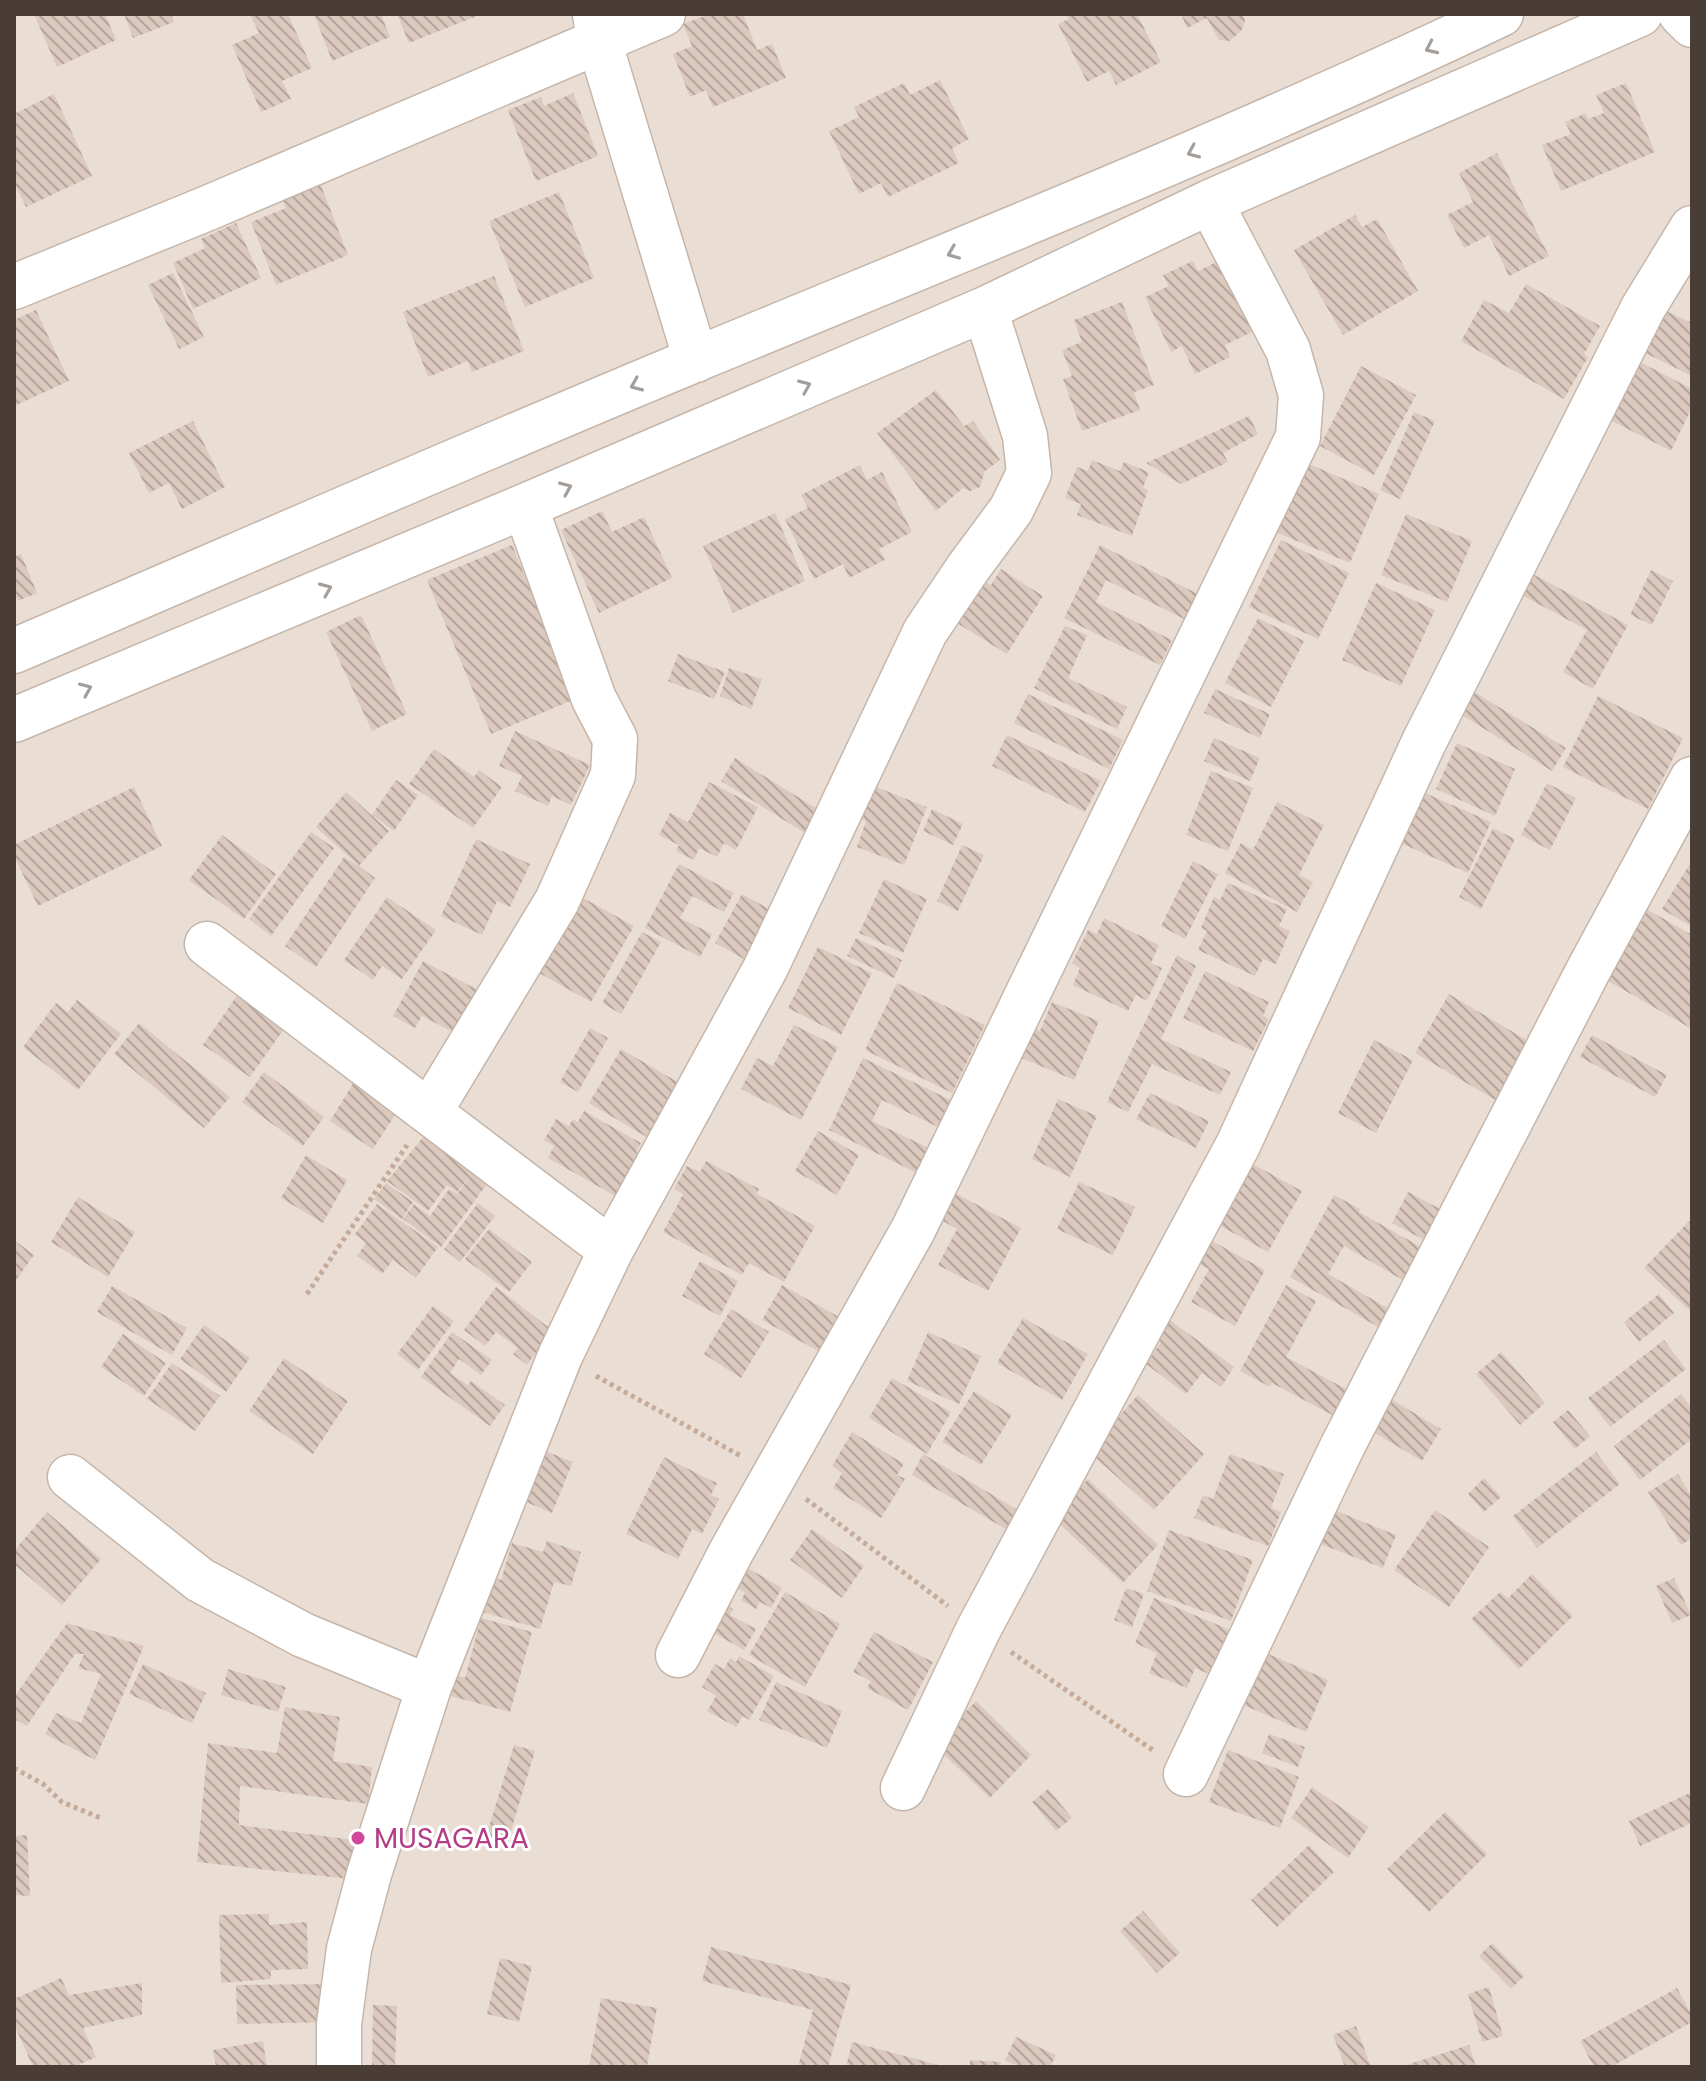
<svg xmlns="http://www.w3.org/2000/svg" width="1706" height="2081" viewBox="0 0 1706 2081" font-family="Poppins,sans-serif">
<defs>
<pattern id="building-back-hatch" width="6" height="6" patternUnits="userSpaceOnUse" patternTransform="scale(2)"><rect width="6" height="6" fill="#dbc9be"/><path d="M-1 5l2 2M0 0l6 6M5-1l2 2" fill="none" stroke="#b4a49b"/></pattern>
</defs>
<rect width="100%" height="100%" fill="#f5eee7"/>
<!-- residential -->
<path fill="#eaded4" d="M14 14H1692V2067H14Z"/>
<!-- building -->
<path fill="url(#building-back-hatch)" d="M34 14H105L116 40 57 67Z
M124 14H171L174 22 133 38Z
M250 14H288L312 68 282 81 291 99 261 112 232 45 259 33Z
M314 14H381L390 37 332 61Z
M397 14H482L409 43Z
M710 14H743L757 50 772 44 786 78 713 107 706 90 690 97 673 54 692 46 683 24Z
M1066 14H1137L1161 62 1116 85 1109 71 1087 82 1058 24 1069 19Z
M1181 14H1243L1245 21 1241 31 1230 41 1219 40 1207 18 1187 28Z
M940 80 969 139 952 148 959 163 888 197 881 183 859 194 829 131 859 117 854 107 904 83 910 95Z
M1626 83 1655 152 1561 191 1542 145 1571 134 1565 122 1586 113 1588 119 1604 113 1596 95Z
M573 93 598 156 536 181 508 110 541 97 544 106Z
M54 94 92 176 26 207 14 182V114Z
M1497 153 1549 256 1509 276 1489 235 1464 248 1447 215 1473 202 1459 173Z
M320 183 348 255 276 285 251 222 286 208 281 198Z
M559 192 594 278 525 307 489 221Z
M1355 215 1362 227 1377 219 1418 291 1343 335 1294 250Z
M236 223 261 278 193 309 173 263 205 248 201 239Z
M1224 258 1263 327 1225 345 1230 357 1195 374 1182 346 1171 352 1145 297 1169 286 1163 275 1193 261 1198 271Z
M173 273 204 337 179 349 148 285Z
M494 276 524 351 472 372 468 361 428 377 403 312Z
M1526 284 1600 326 1584 354 1588 357 1564 399 1461 341 1484 300 1509 313Z
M1122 302 1154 385 1134 392 1140 410 1082 431 1063 379 1072 376 1062 350 1082 342 1074 320Z
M1655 306 1692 323 1690 375 1635 348Z
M36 310 69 381 14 406V320Z
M1640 362 1692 389V407L1671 451 1610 420Z
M1361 366 1416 395 1374 475 1320 446Z
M936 390 964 426 973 421 1000 460 985 471 980 487 970 491 963 488 936 511 877 433Z
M1414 412 1435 421 1400 499 1380 490Z
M1249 416 1258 434 1223 453 1228 462 1181 484 1146 463Z
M193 421 225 487 182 509 169 483 149 493 129 453Z
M1092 460 1120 471 1124 462 1149 472 1143 488 1148 490 1132 536 1077 515 1081 504 1065 498 1077 467 1088 471Z
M1302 461 1379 494 1350 563 1273 531Z
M860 465 867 480 882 472 912 532 879 549 885 560 849 578 843 564 814 579 785 519 808 508 801 495Z
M602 511 612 532 644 517 672 578 599 613 561 530Z
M775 513 805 581 733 613 703 546Z
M1406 514 1472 541 1447 602 1381 575Z
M1281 540 1349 573 1318 639 1249 607Z
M512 545 575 699 491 734 427 580Z
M1100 545 1198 594 1186 620 1106 580 1096 602 1172 640 1160 665 1064 618Z
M21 554 37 593 18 601 14 590V557Z
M1001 569 1043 596 1007 654 952 620 979 578 991 585Z
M1651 570 1673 581 1652 625 1630 615Z
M1529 572 1628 625 1593 689 1563 672 1587 630 1518 593Z
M1376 583 1435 610 1401 686 1342 660Z
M361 615 407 714 372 731 326 632Z
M1258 618 1304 641 1271 707 1225 683Z
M1065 626 1087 635 1068 678 1127 707 1117 729 1034 688Z
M678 654 725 672 714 699 668 681Z
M729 668 762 679 751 709 720 696Z
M1215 689 1270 714 1260 738 1204 713Z
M1471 690 1566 748 1552 771 1457 712Z
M1028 694 1123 740 1109 769 1014 723Z
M1598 696 1683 738 1648 809 1563 767Z
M515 731 590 765 571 805 552 796 548 806 515 791 522 776 499 766Z
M1007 735 1101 781 1085 812 992 766Z
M1214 738 1260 758 1250 781 1204 761Z
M1457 743 1515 769 1495 816 1436 789Z
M434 749 474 777 479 770 502 787 473 828 409 784Z
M735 758 819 810 805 833 721 781Z
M1211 771 1253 788 1228 851 1186 835Z
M396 780 418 795 394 831 372 815Z
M709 782 758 807 736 850 724 843 717 857 699 848 694 860 676 851 679 845 659 835 670 813 688 822Z
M866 783 927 807 904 865 857 847 866 821 854 815Z
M1547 783 1576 798 1550 850 1521 835Z
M134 787 162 846 38 906 14 856V845Z
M1416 789 1491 822 1468 873 1394 840Z
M346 792 389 831 359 866 375 878 316 967 285 946 344 857 359 866 316 827Z
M1277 802 1324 825 1299 875 1313 882 1297 912 1225 873 1241 843 1253 850Z
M932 809 963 824 953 845 923 831Z
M1493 828 1515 839 1481 909 1459 897Z
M311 832 334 848 271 936 249 919Z
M222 835 276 874 244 919 189 880Z
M476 839 530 864 510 907 497 901 482 935 441 916Z
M962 845 984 855 958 911 937 901Z
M1692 860V927L1662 909Z
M1193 861 1218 874 1185 939 1161 926Z
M679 864 734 893 724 912 692 896 680 918 712 934 700 957 645 928Z
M884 879 927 899 903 953 859 933Z
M1228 883 1287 909 1279 926 1290 931 1276 964 1263 959 1255 976 1198 950 1207 931 1201 928 1214 897 1220 900Z
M574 893 634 926 591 1002 532 969Z
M742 894 771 910 744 959 715 943Z
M387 897 436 930 402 979 382 966 373 980 344 960Z
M1636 903 1692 935V1029L1596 974Z
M1104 918 1159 945 1151 963 1162 968 1147 1001 1136 995 1128 1011 1073 985 1080 968 1072 963 1088 930 1097 934Z
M642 932 661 942 621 1014 602 1003Z
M856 938 902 960 894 978 847 956Z
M818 947 872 973 841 1035 788 1008Z
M1177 955 1196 966 1161 1039 1231 1072 1220 1095 1152 1064 1128 1112 1107 1102Z
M423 961 478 990 455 1033 422 1016 415 1028 393 1016Z
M1205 971 1269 1002 1263 1016 1269 1019 1253 1051 1183 1018Z
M897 983 985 1025 952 1093 865 1050Z
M240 991 287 1025 250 1077 203 1045Z
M1449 994 1538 1047 1504 1105 1415 1053Z
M77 1000 121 1034 78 1090 23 1047 56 1003 68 1012Z
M1052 1002 1099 1021 1074 1080 1014 1055 1027 1025 1040 1031Z
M139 1023 230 1097 204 1128 114 1054Z
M794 1025 838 1047 801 1120 741 1089 757 1058 773 1066Z
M590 1028 608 1038 578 1092 560 1082Z
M1592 1035 1667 1075 1655 1097 1580 1057Z
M1374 1040 1413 1060 1376 1133 1338 1113Z
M621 1049 681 1084 650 1139 589 1103Z
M863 1058 955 1102 942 1129 882 1100 872 1121 929 1148 917 1173 829 1130Z
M362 1069 407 1097 373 1149 330 1121Z
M264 1072 324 1117 303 1146 242 1102Z
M1150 1093 1209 1121 1196 1148 1136 1119Z
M1058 1099 1097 1116 1070 1177 1032 1159Z
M584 1111 641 1143 636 1152 643 1156 619 1198 548 1158 554 1146 544 1140 556 1119 569 1126 573 1119 578 1122Z
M434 1124 498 1169 441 1247 403 1219 414 1204 430 1216 449 1189 457 1194 473 1173 457 1192 447 1185 428 1211 387 1181Z
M818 1131 859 1155 837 1195 795 1171Z
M306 1155 347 1180 323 1223 281 1198Z
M706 1161 759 1189 757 1194 815 1226 784 1282 749 1263 742 1275 663 1232 683 1194 674 1189 687 1166 700 1172Z
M1249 1162 1302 1191 1268 1252 1215 1223Z
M1079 1182 1135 1207 1113 1255 1057 1229Z
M386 1183 413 1202 402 1219 374 1199Z
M1408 1192 1444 1211 1428 1242 1392 1223Z
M955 1193 1021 1228 988 1291 938 1265 957 1229 941 1220Z
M1334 1195 1360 1209 1359 1212 1426 1250 1408 1283 1344 1246 1328 1274 1391 1310 1380 1328 1290 1277Z
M78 1197 135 1232 108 1277 51 1242Z
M478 1203 495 1216 460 1262 444 1249Z
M377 1204 438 1247 416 1278 393 1260 382 1274 357 1256 366 1243 355 1234Z
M1689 1221 1692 1224V1313L1644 1268Z
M489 1229 532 1262 509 1292 465 1259Z
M14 1240 34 1255 14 1283Z
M1212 1241 1265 1270 1235 1326 1191 1302 1209 1269 1199 1264Z
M700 1261 738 1281 720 1316 682 1296Z
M782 1285 839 1317 820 1352 762 1320Z
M1286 1285 1316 1301 1286 1357 1348 1390 1334 1416 1272 1383 1270 1387 1240 1371Z
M112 1286 187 1328 172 1355 97 1312Z
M496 1287 552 1330 527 1365 513 1354 518 1348 496 1332 485 1346 464 1330Z
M1659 1294 1674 1313 1639 1342 1624 1322Z
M433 1306 454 1321 418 1370 397 1354Z
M731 1309 769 1332 741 1378 704 1354Z
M1163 1315 1234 1367 1221 1387 1202 1373 1186 1394 1146 1364 1161 1342 1149 1333Z
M1023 1318 1088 1354 1062 1400 997 1363Z
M204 1325 250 1358 226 1392 180 1359Z
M452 1332 492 1360 481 1375 459 1359 450 1373 468 1385 471 1381 505 1405 490 1426 421 1377Z
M928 1332 981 1356 959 1404 907 1381Z
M123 1334 166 1363 144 1396 101 1367Z
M1664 1340 1686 1369 1610 1427 1588 1398Z
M1501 1352 1545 1403 1520 1425 1476 1374Z
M284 1358 348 1401 313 1454 249 1411Z
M172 1363 220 1396 195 1431 147 1399Z
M892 1378 951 1412 927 1454 869 1418Z
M974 1391 1012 1415 981 1465 942 1442Z
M1681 1394 1692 1409V1439L1640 1480 1614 1446Z
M1138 1395 1204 1454 1154 1510 1088 1451Z
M1389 1398 1441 1429 1422 1461 1370 1430Z
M1568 1410 1590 1436 1575 1449 1553 1422Z
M852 1432 904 1464 897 1475 905 1479 881 1518 833 1488 842 1473 832 1466Z
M540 1449 573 1462 552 1513 519 1499Z
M1596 1452 1620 1484 1537 1548 1513 1516Z
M923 1454 1023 1513 1011 1532 912 1475Z
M1230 1454 1284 1474 1271 1508 1281 1512 1268 1546 1194 1518 1203 1495 1213 1499Z
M664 1457 717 1483 711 1495 719 1499 702 1534 692 1529 678 1559 626 1534Z
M1678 1474 1692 1497V1538L1681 1545 1648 1492Z
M1484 1478 1501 1497 1484 1512 1468 1494Z
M1088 1479 1158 1545 1123 1583 1052 1517Z
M1329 1508 1396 1535 1383 1568 1315 1542Z
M1435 1510 1489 1547 1449 1607 1394 1570Z
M47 1512 101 1559 62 1605 14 1564V1551Z
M812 1529 864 1566 842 1598 790 1560Z
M1169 1530 1253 1560 1231 1621 1147 1591Z
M547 1541 581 1552 571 1586 554 1582 540 1629 476 1610 486 1576 501 1580 512 1543 543 1552Z
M736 1561 782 1588 771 1608 760 1602 756 1609 741 1600 745 1593 725 1581Z
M1532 1574 1573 1616 1519 1669 1471 1619 1500 1592 1508 1598Z
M1674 1578 1691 1615 1672 1623 1656 1586Z
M1126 1588 1144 1594 1132 1627 1114 1620Z
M785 1592 840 1624 805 1687 749 1655Z
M711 1596 733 1609 730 1615 756 1629 744 1650 696 1623Z
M1154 1598 1230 1630 1211 1675 1195 1668 1187 1688 1149 1673 1157 1653 1135 1643Z
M481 1618 532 1632 510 1712 447 1695 454 1674 465 1678Z
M67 1623 144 1646 95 1760 45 1734 56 1713 81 1723 101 1674 78 1668 84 1654H75L27 1726 14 1719V1697Z
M874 1632 933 1662 908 1710 867 1688 871 1681 853 1672Z
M1264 1652 1328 1680 1306 1732 1241 1704Z
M739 1656 774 1676 749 1720 743 1716 736 1727 707 1711 716 1696 702 1687 715 1664 724 1669 730 1658 736 1662Z
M143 1664 206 1693 192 1723 129 1694Z
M228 1669 286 1687 278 1712 221 1695Z
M776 1682 842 1711 827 1748 759 1720Z
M976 1701 1031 1755 990 1798 934 1745Z
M285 1707 340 1717 333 1761 372 1767 368 1804 240 1786 239 1825 354 1840 349 1879 197 1862 208 1743 277 1753Z
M1269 1734 1305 1747 1298 1767 1262 1753Z
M514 1745 535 1751 506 1847 485 1840Z
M1228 1750 1299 1777 1280 1828 1209 1802Z
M1312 1787 1369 1827 1348 1858 1291 1818Z
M1048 1789 1072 1818 1056 1831 1032 1802Z
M1692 1792V1823L1640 1846 1629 1821Z
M1445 1812 1487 1854 1429 1912 1387 1869Z
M27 1835 30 1896 14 1895V1836Z
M1309 1845 1334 1872 1277 1927 1251 1900Z
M1143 1911 1180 1953 1157 1973 1120 1931Z
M269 1914V1925L307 1922 308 1969 271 1970V1979L221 1983 219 1915Z
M1492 1943 1524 1976 1511 1989 1479 1956Z
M711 1947 851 1985 828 2067H798L813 2010 702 1981Z
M500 1958 532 1966 519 2022 487 2014Z
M61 1978 69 1995 142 1983V2015L83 2028 96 2057 74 2067H33L14 2024V1999Z
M331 1984V2022L237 2024 236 1985Z
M1489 1987 1503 2036 1482 2042 1468 1994Z
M1677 1988 1692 2015V2022L1611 2067H1594L1580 2041Z
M601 1998 657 2008 647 2067H589Z
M373 2005 397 2006 395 2067H372Z
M1356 2026 1371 2067H1345L1333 2035Z
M1016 2037 1056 2055 1050 2067H1020L1005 2060Z
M263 2041 267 2067H216L213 2050Z
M852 2042 942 2066V2067H846Z
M1469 2045 1476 2067H1404L1403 2066Z
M970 2060 1001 2062 1000 2067H970Z"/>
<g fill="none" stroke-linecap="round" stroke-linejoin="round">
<!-- street casing -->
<g stroke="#c5b6ab" stroke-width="47">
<path id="street" d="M595 14 599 41 696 360
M1681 14 1692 25
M14 287 208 208 663 14
M14 651C243 553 472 452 702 357 970 246 1239 139 1501 14
M14 720 525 506 985 309 1210 202 1640 14
M207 944 611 1250
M430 1111 557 901 613 775 615 739 594 699 525 506
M70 1477 200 1580 303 1635 429 1687
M678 1655 731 1552 913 1230 1298 437 1301 395 1288 350 1210 202
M1186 1774 1343 1445 1589 969 1692 779
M903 1788 978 1630 1238 1145 1424 742 1643 308 1692 228
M339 2067V2024L349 1949 369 1874 429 1687 560 1356 611 1250 765 969 925 632 968 568 1011 510 1029 473 1025 436 985 309"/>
</g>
<!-- path -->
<path stroke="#c5ab98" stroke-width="5" stroke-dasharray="4 4" stroke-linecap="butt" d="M307 1294 407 1145
M596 1376 741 1456
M806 1499 948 1606
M1011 1652 1154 1751
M14 1768 43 1784 62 1802 103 1819"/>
<!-- street -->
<use href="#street" stroke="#fff" stroke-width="44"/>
</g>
<!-- one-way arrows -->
<defs><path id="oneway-chevron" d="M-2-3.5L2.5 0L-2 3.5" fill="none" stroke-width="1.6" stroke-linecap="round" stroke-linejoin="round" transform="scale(2)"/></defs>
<g stroke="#a49e9a">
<use href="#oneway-chevron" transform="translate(1431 48) rotate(155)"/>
<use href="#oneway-chevron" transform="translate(1193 152) rotate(157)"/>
<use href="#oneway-chevron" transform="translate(953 253) rotate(158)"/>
<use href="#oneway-chevron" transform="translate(636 385) rotate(157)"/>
<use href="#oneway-chevron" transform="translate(805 386) rotate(-23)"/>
<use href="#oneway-chevron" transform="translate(566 488) rotate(-23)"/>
<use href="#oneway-chevron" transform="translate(326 589) rotate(-23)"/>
<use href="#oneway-chevron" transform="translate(86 689) rotate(-23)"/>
</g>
<!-- markers -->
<circle fill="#d1479c" stroke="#fff" stroke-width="3" cx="358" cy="1838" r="8"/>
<g text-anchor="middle" stroke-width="6" stroke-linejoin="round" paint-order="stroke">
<!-- hotel labels -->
<g font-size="28" fill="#b23c85" stroke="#fff" text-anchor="start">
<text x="374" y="1848">MUSAGARA</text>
</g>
</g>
<!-- border -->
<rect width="1706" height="2081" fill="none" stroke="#493d35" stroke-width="32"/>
</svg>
